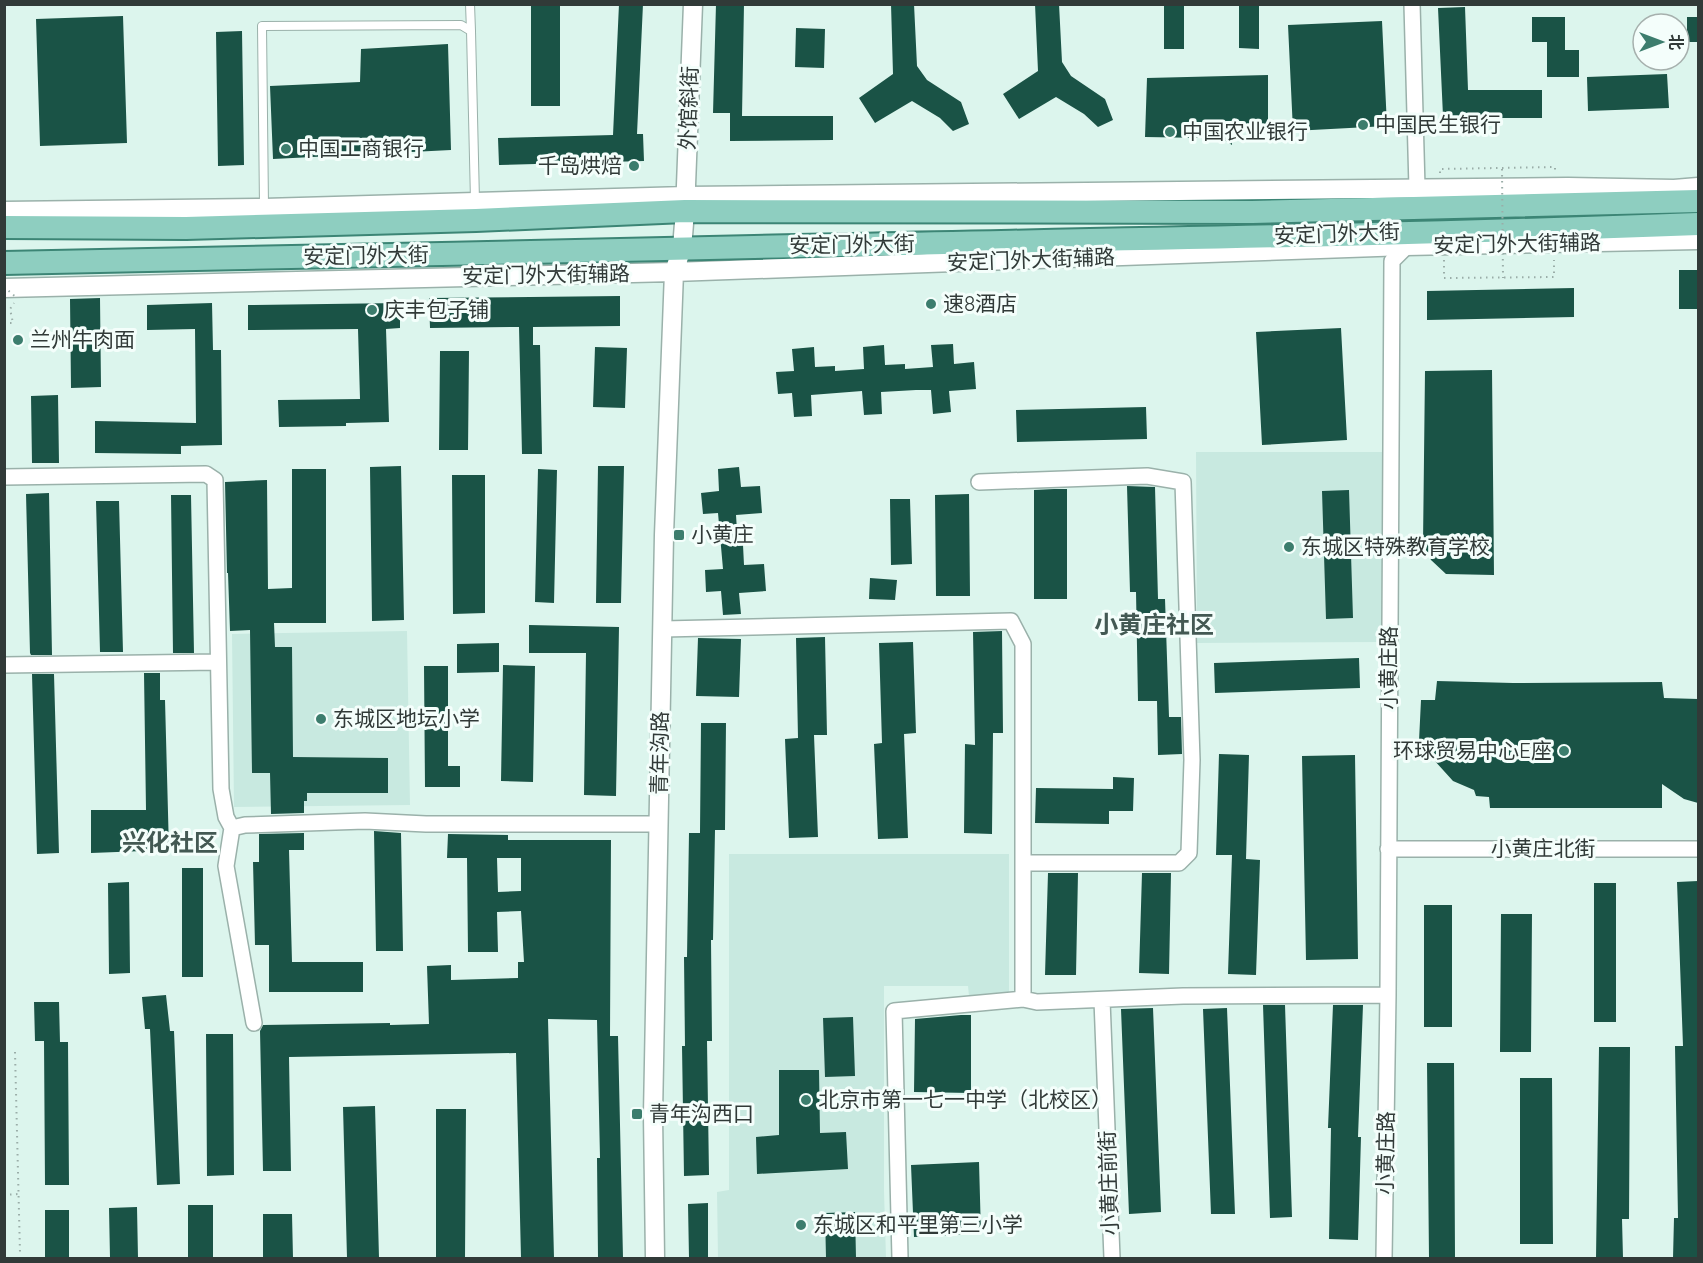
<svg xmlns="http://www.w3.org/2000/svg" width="1703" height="1263" viewBox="0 0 1703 1263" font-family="Quicksand,'Noto Sans SC',sans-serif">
<rect width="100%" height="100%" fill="#dcf5ed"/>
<!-- built -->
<path fill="#c8e9e0" d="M1196 452H1382V642L1197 643Z
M407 631 410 805 234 807 232 634Z
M729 854H1009V996H969L968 986H884V1191L886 1258H718L717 1192 729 1190Z"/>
<!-- building -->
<path fill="#1a5346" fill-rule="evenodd" d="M531 4H560V106H531Z
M619 4H643L637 134H643L644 161 499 165 498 138 613 135Z
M716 4H744L742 116H833V140L730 141V113H713Z
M891 4H914L917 66 927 80 961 102 969 124 953 131 940 118 912 101 875 123 859 98 893 74Z
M1035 4H1059L1062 62 1071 76 1105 99 1113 120 1098 127 1084 114 1056 97 1019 119 1003 94 1038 71Z
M1164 4H1184V49H1164Z
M1239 4H1259V49L1239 48Z
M1465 7 1468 90H1542V118H1471V115L1443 116 1438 8Z
M123 16 127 143 40 146 36 19Z
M1532 17H1565V50H1579V77H1547V42H1532Z
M1687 17H1698V42H1687Z
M1382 21 1387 126 1293 131 1288 25Z
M796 28 825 29 824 68 795 67Z
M242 31 244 165 218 166 216 32Z
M448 44 451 150 273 159 270 86 360 82 361 49Z
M1667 74 1669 108 1588 111 1587 77Z
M1268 75V127L1232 126V145L1205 128 1206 138 1145 137 1147 78Z
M1679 270H1698V309H1679Z
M1574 288V317L1427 320V291Z
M620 296V326L533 327V345H540L542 454H522L519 327 430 328 429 298Z
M100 298 101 387 71 388 70 299Z
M212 303 213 350H221L222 445 181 446V454L95 453V421L196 423 195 329 147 330V305Z
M400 303V328L386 329 389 422 346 423V426L279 427 278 400 360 399 358 329 248 330V305Z
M1341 328 1347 440 1262 445 1256 332Z
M953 344 954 364 974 362 976 389 949 391 951 412 933 414 931 390H916L881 392 882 414 864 415 862 391 811 395 812 416 794 417 792 393 778 394 776 372 794 371 792 349 814 347 815 367 835 366V371L864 369 863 347 884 345 885 365 905 364V369L933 367 931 345Z
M595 347 627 348 625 408 593 407Z
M440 351H469L468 450H439Z
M1492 370 1494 575 1446 574 1431 560 1423 544 1425 371Z
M58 395 59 463H32L31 396Z
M1146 407 1147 439 1017 442 1016 410Z
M401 466 404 620 372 621 370 467Z
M598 466H624L621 603H596Z
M739 467 741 487 760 486 762 513 736 515 738 546 743 545 744 565 764 564 766 591 739 593 741 614 723 615 721 591 706 592 705 570 723 569 718 513 703 514 701 493 719 491 718 469Z
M292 469H326V623H274L275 647H292L293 757 388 758V793H307V801H304V813L271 814 270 773H252L250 630 230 631 228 573H227L225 482 267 480 268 589 292 588Z
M538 469 557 470 554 603 535 602Z
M452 475H485V613L453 614Z
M1127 486 1155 487 1158 599H1165L1169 717H1181L1182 754 1158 755 1157 701H1138L1136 592H1130Z
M1054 489H1067V599H1034V490Z
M1349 490 1353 618 1326 619 1322 491Z
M49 493 52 655H31L30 653 26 494Z
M969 494 970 596H936L935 495Z
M171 495H191L194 653H173Z
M890 499H910L912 564 891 565Z
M96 501H119L123 652H100Z
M870 578 897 580 895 600 869 599Z
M529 625 619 627 616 796 584 795 586 653H529Z
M1002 631 1003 733H993L992 834 964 833 965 744 975 745 973 632Z
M825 637 827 735H814L818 837 789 838 785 739 798 738 796 638Z
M698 638 741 639 739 697 696 696Z
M913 642 916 733 904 734 908 838 878 839 874 744 882 743 879 643Z
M499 643V672L457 673V644Z
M1359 658 1360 688 1215 693 1214 663Z
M503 665 535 666 533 782 501 781Z
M424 666H448V766H460V787H425Z
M144 673H160V700H165L169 850 91 853V810H146Z
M32 674H54L59 853 37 854Z
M1437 681 1513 683 1662 682 1664 698 1698 699V803L1684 799 1662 784V808H1490L1489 797 1476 796 1474 790 1453 781 1434 760 1426 741H1419L1421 700H1435Z
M701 723H726L725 830H715L713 940H711L712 1041H707L709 1175 684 1176 682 1046H685L684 957H687L689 833H700Z
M1219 754 1249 755 1246 859 1260 860 1256 975 1228 974 1232 855H1216Z
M1355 755 1358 959 1306 960 1302 756Z
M1113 777 1134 778 1133 811H1109V824L1035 823 1036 788 1113 789Z
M374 831 401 833 403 951H376Z
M304 833V850H289L292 962H363V992H269V945H255L253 862H259V834Z
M448 834 508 835V840H611L610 1036H618L623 1258H598L597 1158H600L597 1020 548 1019 554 1258H521L516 1053 289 1057 291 1171H263L260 1031 263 1025 390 1023V1025L429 1024 427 966 451 965V980L518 978V962H524L521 911 497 912 498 952H468L467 858H447ZM497 858H521V891L498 892Z
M182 868H203V977H182Z
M1048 873H1078L1076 975H1045Z
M1142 873H1171L1169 974 1139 973Z
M1698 881V1258H1673L1674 1218H1678L1675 1046H1683L1677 882Z
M129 882 130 973 109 974 108 883Z
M1594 883H1616V1022H1594Z
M1424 905H1452V1027H1424Z
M1501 914H1532L1531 1052H1500Z
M166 995 170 1031H174L180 1184 157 1185 150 1029H145L142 997Z
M34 1002H59L60 1042H68L69 1185H45L44 1041H35Z
M1263 1005H1285L1292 1217 1270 1218Z
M1333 1005H1363L1358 1137H1361L1358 1240 1329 1239 1331 1128H1328Z
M1153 1008 1161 1212 1129 1214 1121 1009Z
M1227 1008 1235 1214H1211L1203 1009Z
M961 1015H971V1093L914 1092 915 1019Z
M853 1017 855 1076 825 1077 823 1018Z
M206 1034H233L234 1175 207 1176Z
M1599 1047H1630L1629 1219H1622L1623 1258H1596Z
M1427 1063H1454L1455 1258H1429Z
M779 1070H819L820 1133 846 1132 848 1169 757 1174 756 1137 779 1135Z
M1520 1078H1552L1553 1244H1520Z
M375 1106 379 1258H347L343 1107Z
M436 1109H466L465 1258H436Z
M979 1162 981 1234 914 1237 911 1165Z
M708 1203V1258H689L688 1204Z
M188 1205H213V1258H188Z
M137 1207 138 1258H110L109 1208Z
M45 1210H69V1258H45Z
M855 1212 856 1258H826L825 1213Z
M263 1214H292L293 1258H263Z"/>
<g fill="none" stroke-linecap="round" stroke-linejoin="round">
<!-- service casing -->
<g stroke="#9ab1aa" stroke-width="10">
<path id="service" d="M470 4 471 31
M264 207 262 26 461 25 471 31 475 201"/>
</g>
<!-- minor casing -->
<g stroke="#9ab1aa" stroke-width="18">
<path id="minor" d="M1412 4 1417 188
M4 477 206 474 215 480 221 789 226 817 232 828 226 866 254 1023
M979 482 1147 476 1183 482 1192 760 1189 853 1179 863H1023
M663 629 1011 621 1023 644V999
M4 665 218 662
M232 828 245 825 365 821 426 824H659
M1388 849H1698
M1102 1000 1112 1258
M900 1258 894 1011 1023 999 1037 1002 1183 996 1388 995
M1384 1258 1388 995 1392 261 1412 241"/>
</g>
<!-- tertiary casing -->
<g stroke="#9ab1aa" stroke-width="21">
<path id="tertiary" d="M4 211 264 208 686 196 1568 187 1674 189 1698 187
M4 288 674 272 1406 246 1698 240
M655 1258 653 1115 664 535 674 272 682 248 685 211 693 4"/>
</g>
<!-- primary casing -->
<g stroke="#3c8575" stroke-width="26">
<path id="primary" d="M4 227 186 228 476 220 685 211 1252 212 1698 201
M4 263C254 259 504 252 754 247 1069 240 1384 236 1698 224"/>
</g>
<!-- path -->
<path stroke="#9aada8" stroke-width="2" stroke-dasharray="1.5 4.5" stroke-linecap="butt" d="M1440 173V169L1555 167V172
M1444 260V278L1554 277V260
M4 323H13L10 309 14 303
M15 1052 20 1253
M4 1195 19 1194"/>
<!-- service -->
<use href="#service" stroke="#fff" stroke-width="8"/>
<!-- minor -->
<use href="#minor" stroke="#fff" stroke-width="15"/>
<!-- tertiary -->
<use href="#tertiary" stroke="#fff" stroke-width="18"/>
<!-- primary -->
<use href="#primary" stroke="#8ecec0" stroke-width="22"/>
<!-- path-bridge -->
<path stroke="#9aada8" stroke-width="2" stroke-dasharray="1.5 4.5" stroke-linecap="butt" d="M1502 169 1503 278
M4 287 17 298"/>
</g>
<!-- markers -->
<g fill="#3c7d6d" stroke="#f4fefb" stroke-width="2">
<circle cx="1363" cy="125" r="6"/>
<circle cx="1170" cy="132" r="6"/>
<circle cx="286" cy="149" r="6"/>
<circle cx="634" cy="166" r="6"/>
<circle cx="931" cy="304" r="6"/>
<circle cx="372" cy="310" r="6"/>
<circle cx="18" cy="340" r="6"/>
<rect x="673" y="529" width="12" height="12" rx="3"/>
<circle cx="1289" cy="547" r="6"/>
<circle cx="321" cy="719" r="6"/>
<circle cx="1564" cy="751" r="6"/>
<circle cx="806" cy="1100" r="6"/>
<rect x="631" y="1108" width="12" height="12" rx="3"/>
<circle cx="801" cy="1225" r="6"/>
</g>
<g text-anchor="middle" stroke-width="6" stroke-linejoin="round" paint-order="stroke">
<!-- street labels -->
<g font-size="21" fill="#313a38" stroke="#f4fefb">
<text transform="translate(689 108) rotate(-88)" y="7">外馆斜街</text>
<text transform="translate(1337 234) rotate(-2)" y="7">安定门外大街</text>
<text transform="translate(1517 244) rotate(-1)" y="7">安定门外大街辅路</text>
<text transform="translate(852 245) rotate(-1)" y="7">安定门外大街</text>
<text transform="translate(366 256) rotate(-1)" y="7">安定门外大街</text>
<text transform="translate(1031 260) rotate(-2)" y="7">安定门外大街辅路</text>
<text transform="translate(546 275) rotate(-1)" y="7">安定门外大街辅路</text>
<text transform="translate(1389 668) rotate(-90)" y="7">小黄庄路</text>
<text transform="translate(660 753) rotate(-89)" y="7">青年沟路</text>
<text x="1543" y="856">小黄庄北街</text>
<text transform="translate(1386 1153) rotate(-89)" y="7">小黄庄路</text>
<text transform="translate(1109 1183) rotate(-92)" y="7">小黄庄前街</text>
</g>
<!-- poi labels -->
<g font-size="21" fill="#313a38" stroke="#f4fefb" text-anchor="start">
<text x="1375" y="132">中国民生银行</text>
<text x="1182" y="139">中国农业银行</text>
<text x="298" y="156">中国工商银行</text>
<text x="622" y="173" text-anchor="end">千岛烘焙</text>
<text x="943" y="311">速8酒店</text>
<text x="384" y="317">庆丰包子铺</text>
<text x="30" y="347">兰州牛肉面</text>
<text x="691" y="542">小黄庄</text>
<text x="1301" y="554">东城区特殊教育学校</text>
<text x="333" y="726">东城区地坛小学</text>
<text x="1552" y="758" text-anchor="end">环球贸易中心E座</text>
<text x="818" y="1107">北京市第一七一中学（北校区）</text>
<text x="649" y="1121">青年沟西口</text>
<text x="813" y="1232">东城区和平里第三小学</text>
</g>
<!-- quarter labels -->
<g font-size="24" font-weight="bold" fill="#435953" stroke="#f4fefb">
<text x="1154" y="633">小黄庄社区</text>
<text x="170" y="851">兴化社区</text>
</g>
</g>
<!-- border -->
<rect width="1703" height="1263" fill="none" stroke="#313a38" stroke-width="12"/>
<!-- north arrow -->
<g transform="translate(1661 42) rotate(90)"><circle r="28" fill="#f4fefb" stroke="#a6b0ad" stroke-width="1.5"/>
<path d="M0-4.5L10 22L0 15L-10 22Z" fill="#3c7d6d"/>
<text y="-9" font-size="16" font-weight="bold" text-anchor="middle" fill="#313a38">北</text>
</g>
</svg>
